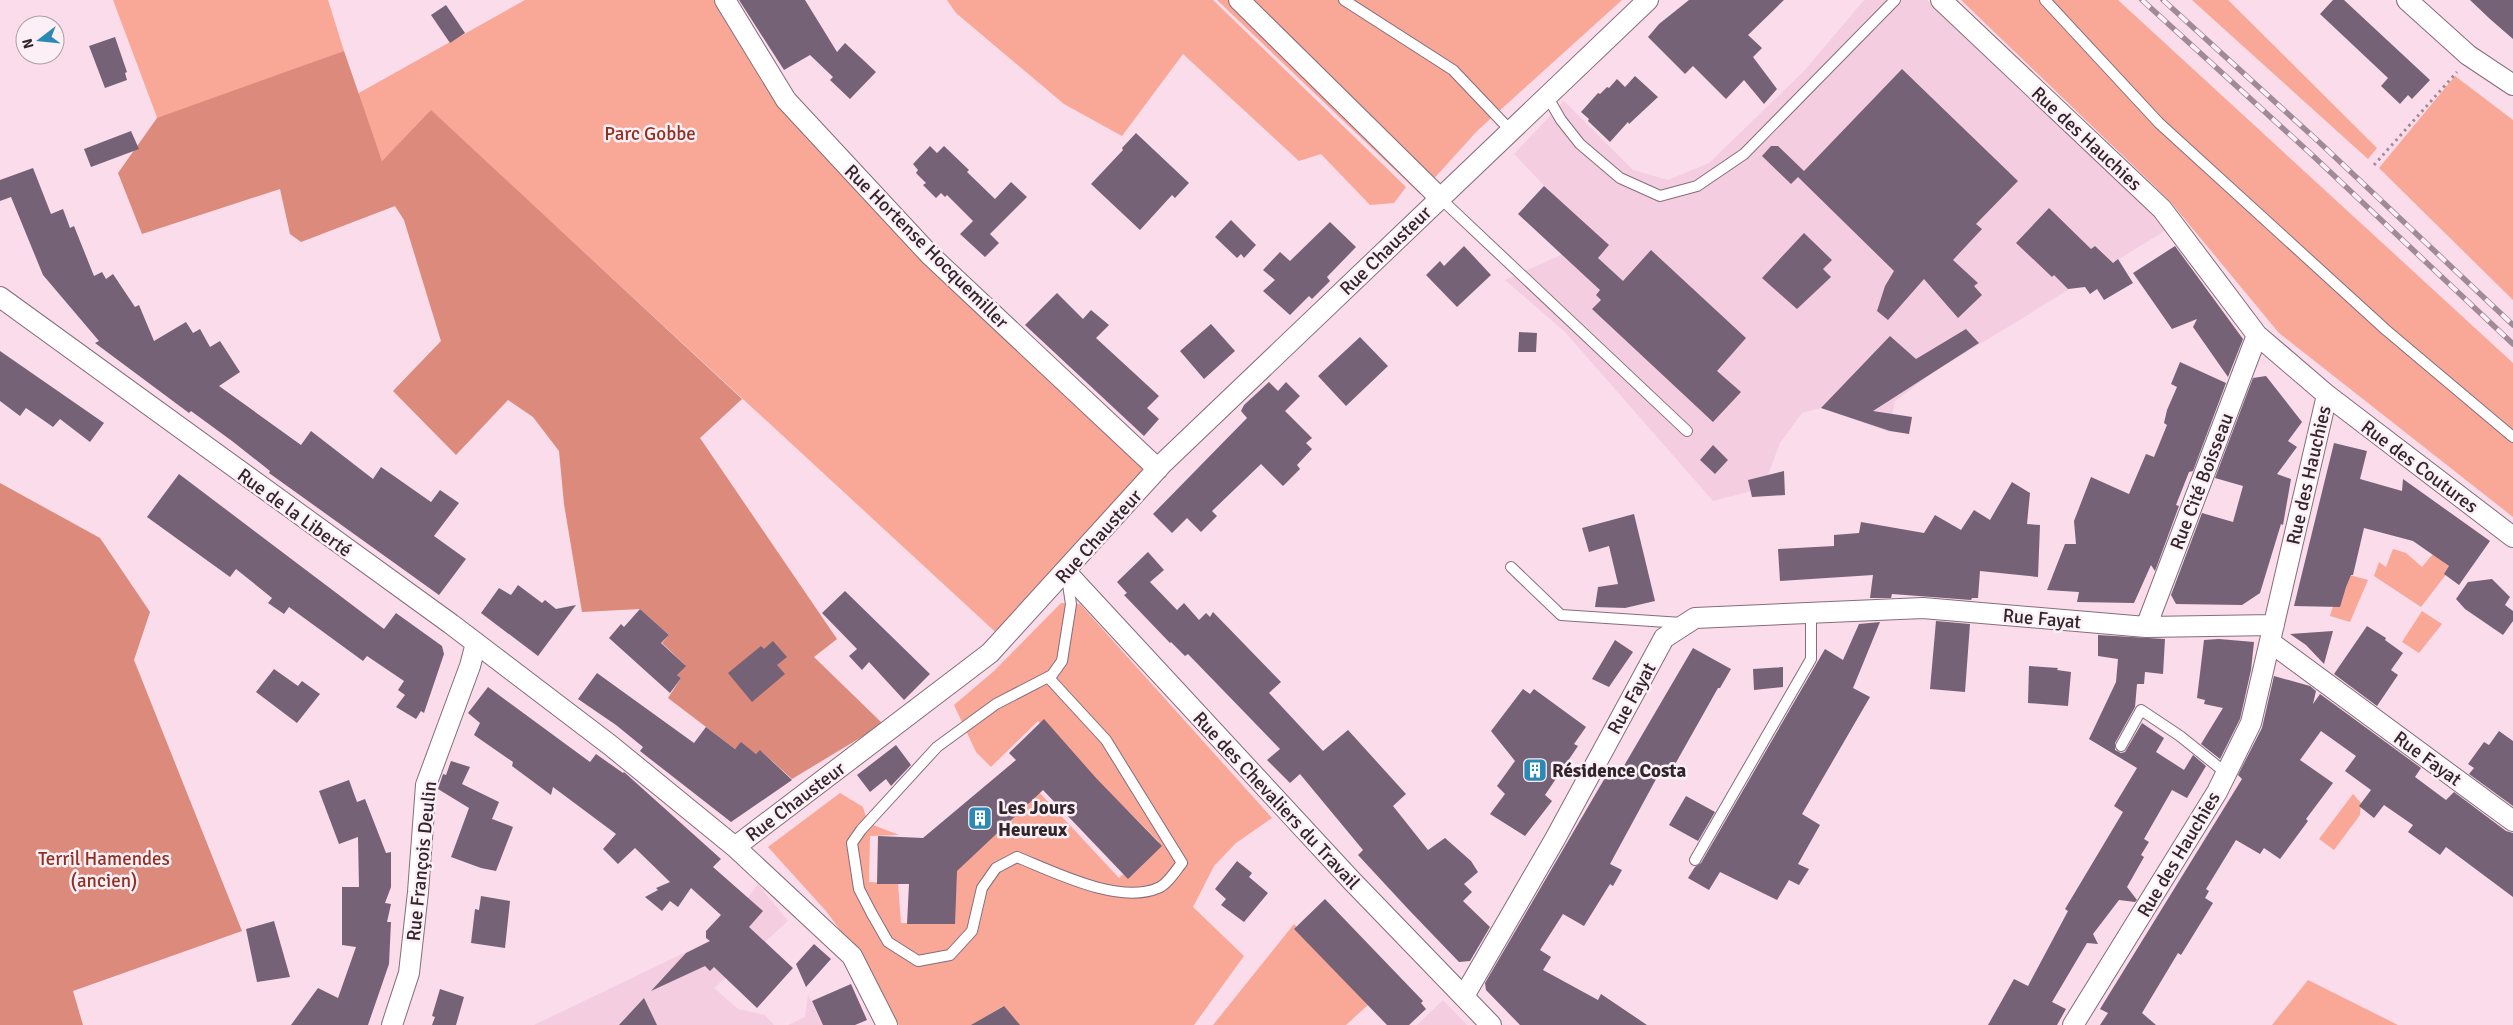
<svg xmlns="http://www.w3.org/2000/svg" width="2513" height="1025" viewBox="0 0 2513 1025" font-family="Signika,sans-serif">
<rect width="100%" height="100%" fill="#fbdceb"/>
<!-- built -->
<path fill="#f4cde1" d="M1864 0H1927L2168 229 1934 372 1895 401 1889 432 1821 408 1802 413 1780 443 1768 475 1748 492 1713 501 1565 332 1505 280 1561 255 1581 224 1514 154 1564 101 1633 170 1668 180 1709 163 1805 70Z
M758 884 788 921 714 988 738 1009 765 1015 774 1025H534L709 941 747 899Z
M808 995 823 1025H788L805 1017Z
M1443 1000 1467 1025H1417Z"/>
<!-- green -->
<path fill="#f9a797" d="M113 0H328L344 51 158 120Z
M525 0H725L786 100 1158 469 1003 639 431 111 382 161 357 94Z
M947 0H1213L1406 187 1394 203 1370 205 1321 154 1299 161 1183 54 1122 136 1064 104 956 13Z
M1217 0H1622L1477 131 1420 194Z
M1961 0H2118L2513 363V517L2279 333 2169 200Z
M2192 0H2228L2377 148 2368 159Z
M2455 76 2513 120V300L2379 168Z
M2393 549 2406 553 2422 567 2433 554 2451 568 2421 607 2374 576 2379 562 2386 567Z
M2346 574 2368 580 2350 622 2330 616 2338 590Z
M1061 603 1080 604 1272 818 1236 843 1214 866 1193 907 1244 956 1194 1025H1019L1003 1006 972 1025H899L860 957 826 911 768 847 840 793 863 807 868 823 899 835 870 836 869 882 898 883 901 923H946L950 870 1037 790 1119 878 1159 842 1038 721 991 767 976 752 954 705 994 671Z
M2422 611 2442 624 2419 653 2402 642Z
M2353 794 2361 803 2360 815 2334 850 2319 839Z
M1294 924 1369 1004 1346 1025H1213Z
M2308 980 2398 1025H2272Z"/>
<!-- forest -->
<path fill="#db8a7b" d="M344 51 382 161 431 110 742 399 700 438 837 639 814 657 883 724 792 779 761 751 756 754 741 743 735 749 668 698 681 678 676 674 685 665 662 643 669 635 640 609 582 612 564 504 559 451 533 417 508 400 456 455 393 391 441 341 404 220 395 206 301 242 290 234 280 189 142 234 118 173 157 118Z
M0 483 100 538 150 612 134 660 242 931 73 991 83 1025H0Z"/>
<!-- building -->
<path fill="#756276" d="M739 0H805L837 52 845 43 876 72 850 99 830 80 833 77 810 55 784 70Z
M1689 0H1784L1748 35 1762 48 1753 57 1777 89 1764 104 1744 80 1726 99 1693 66 1685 74 1648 37 1659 24Z
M2333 0H2344L2430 80 2412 99 2408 95 2400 104 2381 86 2388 78 2320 14Z
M2470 0H2513V39L2490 19Z
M446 5 465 33 450 43 431 15Z
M115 37 127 72 125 73 127 80 105 88 89 46Z
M1902 69 2018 181 1976 224 1982 229 1953 260 1978 283 1974 286 1982 295 1958 318 1924 279 1888 320 1877 311 1885 286 1894 271 1798 177 1791 184 1762 156 1771 146H1778L1804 171Z
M1635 76 1658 97 1629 124 1628 122 1610 142 1588 121 1589 119 1581 112 1598 93 1600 94 1607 87 1609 88 1617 79 1625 87Z
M131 131 139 149 91 167 84 149Z
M1136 133 1189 183 1175 198 1172 195 1140 230 1091 184 1123 150 1122 148Z
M930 146 937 153 944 146 969 170 967 172 995 199 1011 182 1027 197 990 234 999 243 985 257 960 234 973 221 947 195 945 197 941 193 936 198 923 185 926 183 916 173 918 170 913 164Z
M33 168 51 214 63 209 70 228 74 226 94 276 102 272 106 279 113 274 135 307 139 305 154 341 186 322 193 333 200 329 210 347 220 341 240 372 219 386 301 445 311 431 373 479 381 467 431 502 440 490 459 503 434 536 466 559 439 595 269 473 270 471 232 441 191 411 189 413 95 343 99 341 43 275 11 197 0 201V180Z
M1544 186 1609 245 1598 258 1623 281 1651 250 1746 338 1717 371 1741 392 1713 422 1592 309 1601 300 1596 295 1600 290 1518 214Z
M2049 208 2091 249 2095 246 2113 263 2118 259 2133 283 2104 300 2097 289 2090 294 2085 287 2068 289 2054 275 2052 277 2016 243Z
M1231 220 1256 245 1244 258 1241 254 1237 258 1215 237Z
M1330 222 1356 247 1327 277 1330 281 1312 299 1309 296 1290 315 1263 291 1275 280 1263 270 1280 252 1290 261Z
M1804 233 1832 260 1823 269 1831 277 1797 309 1762 278Z
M1464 246 1491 275 1457 307 1426 275 1440 261 1444 266Z
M2175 246 2243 339 2228 377 2193 327 2197 319 2172 329 2133 273Z
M1057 293 1083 319 1091 310 1109 325 1096 338 1159 396 1147 408 1159 419 1144 436 1025 325Z
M1211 324 1235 351 1204 379 1180 351Z
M1966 329 1979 343 1873 411 1912 417 1909 434 1890 431 1821 408 1890 336 1916 359Z
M1519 332 1537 333 1536 352H1518Z
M1360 337 1388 366 1346 406 1318 376Z
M0 351 104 423 90 442 60 419 53 427 26 408 20 416 0 401Z
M2180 362 2226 383 2193 471 2189 472 2176 505 2179 506 2155 571 2151 565 2134 603 2077 602 2079 592 2047 590 2065 544H2076L2074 521 2091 477 2129 494 2146 454 2154 457 2167 425 2164 423 2167 410 2177 387 2171 384Z
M2266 376 2302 422 2288 441 2297 447 2277 474 2291 479 2283 525 2281 524 2260 593 2242 605 2176 604 2171 595 2202 513 2233 522 2243 486 2215 478 2253 378Z
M1269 382 1278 391 1286 382 1300 396 1285 411 1312 438 1306 443 1312 449 1297 465 1300 469 1283 486 1261 464 1212 511 1217 516 1201 532 1187 518 1172 533 1153 514 1247 418 1241 411 1244 405Z
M2334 443 2367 451 2360 479 2402 491 2403 479 2490 541 2459 585 2444 574 2449 566 2413 541 2364 528 2353 575H2351L2346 587 2340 607 2294 606Z
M1713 445 1728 460 1715 474 1700 460Z
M1784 471 1785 495 1752 497 1748 480Z
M179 474 384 629 396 613 442 646 444 654 424 713 421 711 416 719 396 707 405 695 398 690 404 681 367 656 363 661 289 607 284 614 268 603 272 598 236 569 230 577 147 517Z
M2012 482 2030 493 2027 524 2040 525 2038 577 1980 571 1978 598H1972L1971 600 1892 594 1891 598H1870L1873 575 1780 581 1778 549 1834 546V535L1859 533 1861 522 1924 533 1935 515 1961 530 1974 510 1990 520Z
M1634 514 1655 601 1625 608 1595 607 1598 587 1618 584 1609 546 1589 552 1582 528Z
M1148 552 1164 570 1150 582 1177 610 1184 603 1199 620 1206 613 1210 617 1213 612 1281 682 1269 693 1323 751 1348 730 1406 794 1393 806 1428 850 1445 838 1471 861 1478 872 1464 884 1472 892 1463 901 1490 927 1470 961 1459 962 1409 910 1358 855 1363 850 1300 774 1290 783 1267 760 1280 749 1188 654 1185 656 1171 642 1170 643 1124 595 1127 593 1117 582Z
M2492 579 2510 597 2505 605 2513 611V621L2503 635 2465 609 2456 599 2468 582Z
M518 585 542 603 545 600 556 609 576 605 538 656 481 613 499 588 511 595Z
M845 591 930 674 904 700 869 662 862 670 849 656 857 649 822 613Z
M640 609 669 635 661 643 686 666 677 675 681 678 670 693 609 638 621 624 624 627Z
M1936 621 1970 624 1965 692 1930 689Z
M1880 622 1853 688 1870 697 1802 814 1820 825 1798 864 1809 869 1799 885 1789 880 1777 900 1720 872 1709 890 1688 878 1695 867 1701 863 1825 649 1843 660 1859 624Z
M2367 626 2386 638 2385 640 2403 653 2391 670 2398 675 2377 706 2334 674Z
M2333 631 2324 664 2306 645 2290 634Z
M2098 635 2165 639 2163 674 2145 672 2144 684H2137L2135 707 2115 743V750L2121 753 2125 752 2142 723 2164 738 2156 752 2184 770 2193 755 2206 766 2187 798 2172 790 2144 839 2149 842 2141 855 2144 857 2127 887 2137 900 2135 902 2119 900 2093 934 2098 944 2087 943 2052 1002 2066 1009 2057 1025H1988L2014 979 2028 986 2068 911 2065 909 2123 812 2114 806 2137 768 2089 739 2116 682 2118 659 2098 656Z
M2219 639 2254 642 2251 670 2240 719 2220 759 2201 744 2223 708 2204 704 2205 700 2197 698 2204 640Z
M1615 640 1633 652 1609 687 1592 679Z
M773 641 787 657 777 665 785 674 752 702 728 673 761 646 764 649Z
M1693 648 1731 669 1720 688H1718L1669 775 1661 770 1610 864 1622 870 1613 886 1610 884 1584 926 1563 914 1540 950 1551 957 1543 970 1598 1000 1601 994 1647 1025H1520L1486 990 1485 983 1609 771 1618 776Z
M2029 666 2058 668 2057 670 2071 672 2068 706 2028 703Z
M1783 667V687L1754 690 1753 669Z
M274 669 298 686 302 681 320 694 297 723 256 692Z
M597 673 694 743 706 727 735 749 741 742 756 754 760 750 792 780 731 822 640 751 643 747 616 725 578 699Z
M2274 676 2310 686 2316 691 2313 704 2320 694 2421 768 2415 777 2446 800 2454 792 2506 831 2513 833V897L2446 847 2440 855 2408 832 2413 825 2384 805 2374 818 2359 806 2371 790 2345 771 2356 756 2321 731 2300 760 2333 783 2306 819 2308 821 2280 859 2264 848 2260 854 2236 840 2206 889 2209 891 2205 898 2213 903 2181 955 2178 953 2142 1013 2156 1025H2100L2108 1013 2100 1009 2242 779 2238 775 2262 728Z
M488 687 590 762 596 754 623 773 624 772 721 859 713 867 763 911 749 927 793 968 757 1008 714 967 710 971 705 966 651 991 686 953 710 941 706 938V931L721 915 691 888 678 907 670 901 662 911 645 897 658 890 656 888 670 882 635 848 618 864 603 849 616 834 553 787 551 795 512 766 513 762 474 735 480 723 468 713Z
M1523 689 1530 694 1534 689 1586 727 1574 744 1578 746 1545 795 1552 801 1525 836 1490 814 1505 794 1497 786 1515 761 1491 731Z
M1044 719 1096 778 1162 846 1128 879 1043 790 957 871 955 924H907L909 884H877L878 836 923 838 1016 760 1009 753Z
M2499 731 2513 741V806L2469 774 2474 768 2468 764 2484 742 2489 745Z
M896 745 911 765 891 786 886 779 870 792 857 775Z
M451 761 470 767 462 784 499 802 492 819 513 827 496 871 481 868 451 857 469 808 438 789 443 774 446 775Z
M349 780 357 802 365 799 386 853 391 852V887L385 903 391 904 387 922H391L389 964 368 1025H291L318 988 338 998 356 947 342 945V887H359L358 837 339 844 319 791Z
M1686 796 1715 812 1698 841 1669 825Z
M1237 861 1252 873 1249 877 1268 893 1244 922 1221 905 1226 899 1215 889Z
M481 896 510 901 505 948 471 943 475 909 479 910Z
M1325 899 1423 1001 1421 1003 1426 1009 1409 1025H1387L1294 929Z
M274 921 290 977 257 982 246 929Z
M814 944 831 959 806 987 796 964Z
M851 984 867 1020 855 1025H823L812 1001Z
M440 989 464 997 456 1025H432L435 1017 432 1016Z
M644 998 657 1025H619Z
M1004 1006 1020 1025H971Z"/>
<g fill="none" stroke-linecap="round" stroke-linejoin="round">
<!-- lane casing -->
<g stroke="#876c7a" stroke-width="12">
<path id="lane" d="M1344 0 1453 70 1511 131
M2045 0 2159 123 2386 330 2513 437
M1547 96 1561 120 1580 144 1620 178 1660 196 1697 186 1744 154 1895 0
M1440 198 1687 431
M1511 567 1561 615 1682 623
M1048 677 1106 740 1182 863C1176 870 1167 885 1158 888 1119 905 1054 872 1017 857L996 868 982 888 972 931 950 955 918 961 888 942 872 914 859 889 852 843 861 830 937 747 996 704 1052 675 1062 661 1071 604 1067 578
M2121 746 2141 710 2180 736 2226 773
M1695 860 1811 659V612"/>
</g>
<!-- street casing -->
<g stroke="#876c7a" stroke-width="22">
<path id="street" d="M725 0 786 100 930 255 1158 469
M1239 0 1440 198
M1941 0 2162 209 2257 335 2327 395 2513 537
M2407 0 2468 55 2513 85
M0 297 451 624 610 745 735 847 852 956 887 1025
M1066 572 1352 881 1491 1025
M2146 627 2257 335
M2270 642 2513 821
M735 847 990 653 1162 464 1648 0
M1464 996 1555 839 1664 638 1695 618 1923 608 2146 627 2274 625
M392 1025 409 973 418 892 426 785 470 666 476 643
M2073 1025 2217 792 2251 723 2327 395"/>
</g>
<!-- path -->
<path stroke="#a08a95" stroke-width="3" stroke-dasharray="2.5 4" stroke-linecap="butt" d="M2374 165 2457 72"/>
<!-- lane -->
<use href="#lane" stroke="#fff" stroke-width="10"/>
<!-- street -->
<use href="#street" stroke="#fff" stroke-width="20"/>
<!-- rail casing -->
<g stroke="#a08a95" stroke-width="5.5">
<path id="rail" d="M2142 0 2310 153 2513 344
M2163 0 2319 142 2513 325"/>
</g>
<!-- rail -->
<use href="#rail" stroke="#fceff5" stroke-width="4" stroke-dasharray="11" stroke-linecap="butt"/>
</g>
<!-- icons -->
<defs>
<g id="building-square" transform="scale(1.25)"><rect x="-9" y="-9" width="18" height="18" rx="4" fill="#2b89b5" stroke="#fceff5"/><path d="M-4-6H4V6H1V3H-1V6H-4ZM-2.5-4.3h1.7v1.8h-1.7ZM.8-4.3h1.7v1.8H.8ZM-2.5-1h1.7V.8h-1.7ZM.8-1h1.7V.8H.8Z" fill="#fff"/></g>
</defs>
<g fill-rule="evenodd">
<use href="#building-square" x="1535" y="770"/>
<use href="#building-square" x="980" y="818"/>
</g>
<g text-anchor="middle" stroke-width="5" stroke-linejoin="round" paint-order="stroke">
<!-- park labels -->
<g font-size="19" fill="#903022" stroke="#fceff5">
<text x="650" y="140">Parc Gobbe</text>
<text x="104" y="865">Terril Hamendes<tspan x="104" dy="22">(ancien)</tspan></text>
</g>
<!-- street labels -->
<g font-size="19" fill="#31262c" stroke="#fceff5">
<text transform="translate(2087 138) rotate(43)" y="7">Rue des Hauchies</text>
<text transform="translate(927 246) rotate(45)" y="7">Rue Hortense Hocquemiller</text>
<text transform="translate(1385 250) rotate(-44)" y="7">Rue Chausteur</text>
<text transform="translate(2420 466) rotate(37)" y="7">Rue des Coutures</text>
<text transform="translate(2308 475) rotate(-77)" y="7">Rue des Hauchies</text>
<text transform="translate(2201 481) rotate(-69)" y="7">Rue Cité Boisseau</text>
<text transform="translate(295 512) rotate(36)" y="7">Rue de la Liberté</text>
<text transform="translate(1098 536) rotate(-48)" y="7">Rue Chausteur</text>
<text transform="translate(2042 618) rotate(5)" y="7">Rue Fayat</text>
<text transform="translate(1631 698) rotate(-61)" y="7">Rue Fayat</text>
<text transform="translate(2428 758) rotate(36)" y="7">Rue Fayat</text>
<text transform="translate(1277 800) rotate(47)" y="7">Rue des Chevaliers du Travail</text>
<text transform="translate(795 801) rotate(-37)" y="7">Rue Chausteur</text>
<text transform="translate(2178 854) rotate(-59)" y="7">Rue des Hauchies</text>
<text transform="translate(421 861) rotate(-84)" y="7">Rue François Deulin</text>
</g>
<!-- poi labels -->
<g font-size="19" font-weight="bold" fill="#31262c" stroke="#fceff5" text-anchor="start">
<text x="1552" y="777">Résidence Costa</text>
<text x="998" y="814">Les Jours<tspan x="998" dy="22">Heureux</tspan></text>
</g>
</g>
<!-- north arrow -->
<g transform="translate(40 40) rotate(254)"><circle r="24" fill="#fceff5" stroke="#ab9fa5"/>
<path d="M0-4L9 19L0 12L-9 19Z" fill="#2b89b5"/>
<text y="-8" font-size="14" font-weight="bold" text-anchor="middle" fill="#31262c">N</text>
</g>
</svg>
